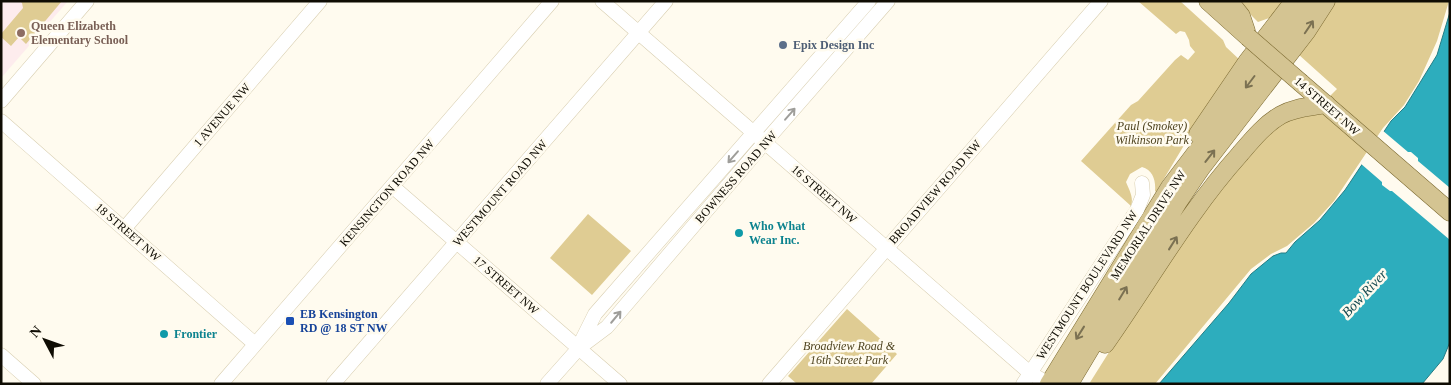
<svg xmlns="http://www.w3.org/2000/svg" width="1451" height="385" viewBox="0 0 1451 385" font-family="'Times New Roman',serif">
<rect width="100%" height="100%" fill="#fffbef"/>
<!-- education -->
<path fill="#fdeced" d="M1 1H68L1 78Z"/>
<!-- green -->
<path fill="#dfcc93" d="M20 1H62L26 44 19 37 11 46 1 37V34L23 8 22 3Z
M1138 1H1180L1223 40 1226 47 1241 61 1204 112 1156 192 1155 191C1156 181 1153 170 1142 167L1130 174 1126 182C1129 190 1134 197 1131 206L1081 161 1131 105 1138 101 1175 60 1181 55 1188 60 1195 52 1190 46 1189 40 1185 32 1180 31 1176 34Z
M1241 1H1287L1272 17 1258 22 1251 15Z
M1336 1H1449L1437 41 1419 81 1404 105 1383 128 1334 201 1314 223 1287 246 1271 254 1251 269 1155 384H1089L1128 322 1206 204 1274 127 1297 117H1306L1321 105 1337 89 1298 54Z
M588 214 631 251 592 295 550 258Z
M847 309 897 354 871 384H797L788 376Z"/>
<!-- water -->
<path fill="#2dadbd" stroke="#247d85" d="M1450 12V342L1443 359 1422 384H1159L1229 303 1251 274 1273 256 1281 253H1286L1295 242 1320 220 1345 190 1391 121 1405 107 1437 55Z"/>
<!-- pier -->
<path fill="#fffbef" d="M1382 130 1408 152H1411L1418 158V161L1450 188V240L1392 191H1390L1382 185V182L1360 163Z"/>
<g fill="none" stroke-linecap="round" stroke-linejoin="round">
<!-- minor casing -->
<g stroke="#d8ceb0" stroke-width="15">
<path id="minor" d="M602 1 1030 373 1049 384
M1 101 87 1
M1 121 255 344
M392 186 620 384
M124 229 320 1
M579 346 595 314 869 1
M1 355 34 384
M221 384 552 1
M333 384 666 1
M547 384 579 348 607 327 765 142 888 1
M769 384 1101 1
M1023 384 1137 210 1143 195 1142 183"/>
</g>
<!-- major casing -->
<g stroke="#7c6a31" stroke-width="19">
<path id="major" d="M1208 1 1248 37
M1229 1 1241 16 1246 31
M1301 83 1450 212
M1198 134 1247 62 1294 1
M1105 344C1150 280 1188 212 1240 154 1252 140 1265 124 1281 115 1295 107 1311 107 1326 104
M1049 384 1170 187 1311 1
M1069 384 1178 202 1201 168 1306 32 1326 1"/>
</g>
<!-- minor -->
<use href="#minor" stroke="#fff" stroke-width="14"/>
<!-- major -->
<use href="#major" stroke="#d4c492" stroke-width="18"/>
<!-- major-bridge casing -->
<g stroke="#7c6a31" stroke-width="19" stroke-linecap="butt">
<path id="major-bridge" d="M1248 37 1301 83"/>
</g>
<!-- major-bridge -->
<use href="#major-bridge" stroke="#d4c492" stroke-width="18"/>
</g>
<!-- one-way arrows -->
<defs><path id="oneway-shaft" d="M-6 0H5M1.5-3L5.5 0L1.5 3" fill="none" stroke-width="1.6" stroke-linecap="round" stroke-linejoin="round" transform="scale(1.25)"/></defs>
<g stroke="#7b7152">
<use href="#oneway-shaft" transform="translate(1309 27) rotate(-56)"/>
<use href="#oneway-shaft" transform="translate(1250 82) rotate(127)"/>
<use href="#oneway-shaft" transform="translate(1210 156) rotate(-52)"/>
<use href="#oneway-shaft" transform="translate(1173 243) rotate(-58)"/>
<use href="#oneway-shaft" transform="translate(1123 293) rotate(-59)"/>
<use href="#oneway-shaft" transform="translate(1080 333) rotate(122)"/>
</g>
<g stroke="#9f9e9a">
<use href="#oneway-shaft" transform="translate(790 114) rotate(-49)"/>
<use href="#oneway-shaft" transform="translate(733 157) rotate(131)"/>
<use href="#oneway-shaft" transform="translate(616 317) rotate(-50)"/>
</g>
<!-- markers -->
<circle fill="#8d6e63" stroke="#fffbef" stroke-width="2" cx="21" cy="33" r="5"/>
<circle fill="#5c6f8a" stroke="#fffbef" stroke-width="2" cx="783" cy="45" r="5"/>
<g fill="#0f9aa8" stroke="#fffbef" stroke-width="2">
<circle cx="739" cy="233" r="5"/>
<circle cx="164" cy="334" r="5"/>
</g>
<rect fill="#1a4fb4" stroke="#fffbef" stroke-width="2" x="285" y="316" width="10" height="10" rx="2.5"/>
<g text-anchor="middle" stroke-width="5" stroke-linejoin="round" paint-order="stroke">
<!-- education labels -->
<g font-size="12" font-weight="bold" fill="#785e54" stroke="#fffbef" text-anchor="start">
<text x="31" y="30">Queen Elizabeth<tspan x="31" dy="14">Elementary School</tspan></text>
</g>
<!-- service labels -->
<g font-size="12" font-weight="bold" fill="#4e5e75" stroke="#fffbef" text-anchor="start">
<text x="793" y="49">Epix Design Inc</text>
</g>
<!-- street labels -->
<g font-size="12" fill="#0f0c03" stroke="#fffbef">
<text transform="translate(1327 106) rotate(41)" y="4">14 STREET NW</text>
<text transform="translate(222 115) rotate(-49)" y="4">1 AVENUE NW</text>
<text transform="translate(736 177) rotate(-49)" y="4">BOWNESS ROAD NW</text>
<text transform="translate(935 192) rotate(-49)" y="4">BROADVIEW ROAD NW</text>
<text transform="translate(387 193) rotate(-49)" y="4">KENSINGTON ROAD NW</text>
<text transform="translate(500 193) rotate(-49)" y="4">WESTMOUNT ROAD NW</text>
<text transform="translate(824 194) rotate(41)" y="4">16 STREET NW</text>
<text transform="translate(1148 225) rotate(-57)" y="4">MEMORIAL DRIVE NW</text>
<text transform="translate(128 232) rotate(41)" y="4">18 STREET NW</text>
<text transform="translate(506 285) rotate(41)" y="4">17 STREET NW</text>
<text transform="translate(1087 285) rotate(-57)" y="4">WESTMOUNT BOULEVARD NW</text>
</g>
<!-- park labels -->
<g font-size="12" font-style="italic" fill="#4f4420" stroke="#fffbef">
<text x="1152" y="130">Paul (Smokey)<tspan x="1152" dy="14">Wilkinson Park</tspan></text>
<text x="849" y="350">Broadview Road &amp;<tspan x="849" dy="14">16th Street Park</tspan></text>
</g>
<!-- culture labels -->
<g font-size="12" font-weight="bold" fill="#0d838f" stroke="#fffbef" text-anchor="start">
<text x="749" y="230">Who What<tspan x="749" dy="14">Wear Inc.</tspan></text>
<text x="174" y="338">Frontier</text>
</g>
<!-- transit labels -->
<g font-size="12" font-weight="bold" fill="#164399" stroke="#fffbef" text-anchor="start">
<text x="300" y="318">EB Kensington<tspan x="300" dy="14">RD @ 18 ST NW</tspan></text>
</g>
<!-- water labels -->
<g font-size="14" font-style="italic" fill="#164b52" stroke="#fffbef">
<text transform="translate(1364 293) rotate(-47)" y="5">Bow River</text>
</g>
</g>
<!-- border -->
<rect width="1451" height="385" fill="none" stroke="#0f0c03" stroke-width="5"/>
<!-- north arrow -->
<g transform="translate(45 340) rotate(311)" stroke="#fffbef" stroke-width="4" paint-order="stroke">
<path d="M0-4L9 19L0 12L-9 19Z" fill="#0f0c03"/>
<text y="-8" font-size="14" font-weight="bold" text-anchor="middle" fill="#0f0c03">N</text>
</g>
</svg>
